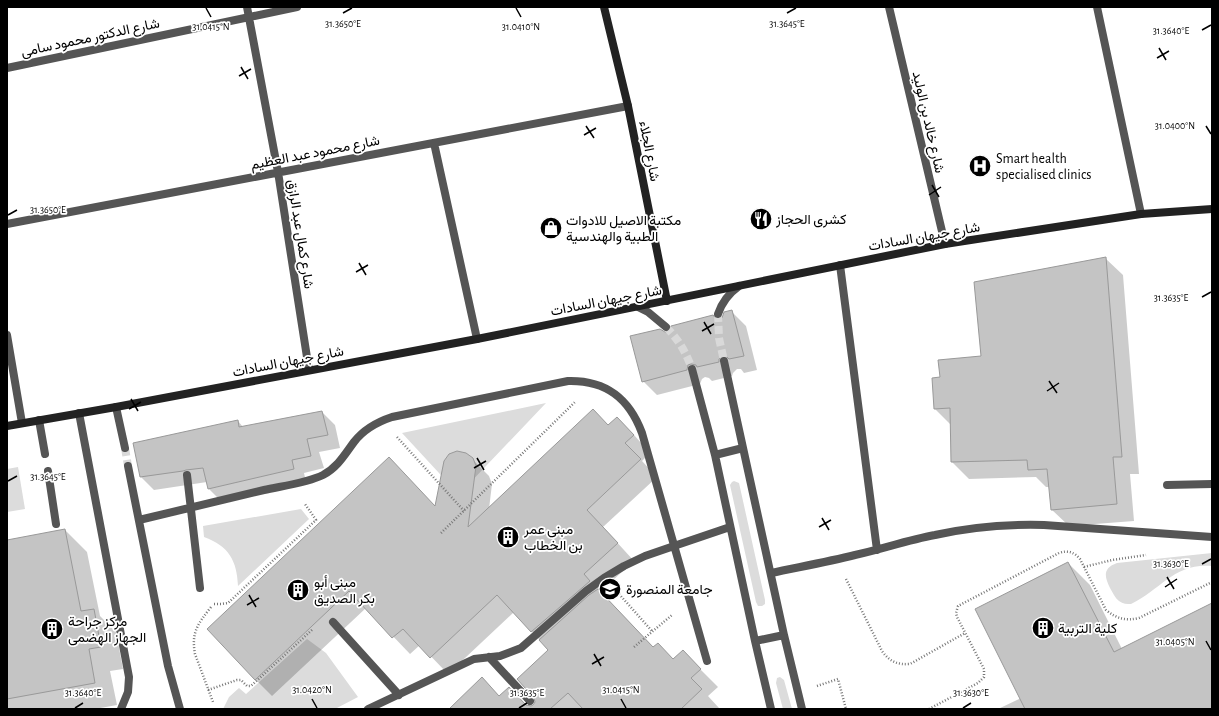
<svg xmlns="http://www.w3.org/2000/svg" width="1219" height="716" viewBox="0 0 1219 716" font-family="'Alegreya Sans',Vazirmatn,sans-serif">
<rect width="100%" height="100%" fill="#fff"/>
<!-- green -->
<path fill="#dcdcdc" d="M546 403 465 488 451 486 402 433Z
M18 467 25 509 7 512V469Z
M734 481 739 483 765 600V604L762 606H758L756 602 730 485 732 482Z
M301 509 309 519 238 586C237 561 229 546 204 537L203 526Z
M1212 553V566C1174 563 1162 589 1131 604 1127 604 1123 604 1119 601 1115 598 1113 593 1110 588 1104 576 1103 568 1117 563Z
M307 639 326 653 358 697 335 709H223L229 697 239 688 246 694Z
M780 677 784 680 792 709H783L776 683 777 678Z"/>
<!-- shadow -->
<path fill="#0003" d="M1105 258 1123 275 1139 474H1130L1134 521 1069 526 1051 509 1050 487H1046L1036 477 969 479 952 462 951 425 935 409 941 378 982 357Z
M732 312 746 326 757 370 744 373 741 369H737L733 373 732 376 712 381 709 378 705 377 702 379 700 384 657 395 643 381 664 333 716 320H720Z
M322 412 335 425 340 448 319 452 324 468 304 473 306 482 222 502 209 489 207 482 154 490 141 477 238 421 243 427Z
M609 426 634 435 650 453 642 461 657 477 603 527 634 561 600 592 654 648 674 660 700 669 718 687 708 696 719 708 717 709H450L500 697 509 688 527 706H534L549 650 514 612 448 674 420 645 410 654 366 608 272 696 255 679 436 507 472 459 489 476 492 484 489 509Z
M65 530 87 552 100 616 116 632 123 669 110 671 117 705 95 709H7V541Z
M1068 563 1090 585 1122 649 1212 604V709H998L1021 698Z"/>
<!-- building -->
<path fill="#c4c4c4" stroke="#999" d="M1106 257 1122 457H1113L1117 504 1051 510 1047 469 1028 470 1027 460 951 462 950 408 934 409 932 378 940 377 938 360 981 356 974 282Z
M732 310 744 356 729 359 726 356H722L719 359V362L697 367 696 365 691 364 688 365 687 370 642 382 630 336 660 329 665 332H668L670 330 671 326 713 315 716 319H719L722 318 724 312Z
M593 409 608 425 617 417 634 435 625 443 641 459 587 510 618 543 584 574 590 581 531 632 497 595 430 658 403 629 392 638 349 591 255 680 207 629 389 457 435 506 444 461 449 454 457 451 466 453 473 458 476 466 468 527Z
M322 411 328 435 307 439 311 456 292 460 294 469 208 489 203 468 186 470 183 471 140 477 133 443 238 420 239 427Z
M65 529 81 611 94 609 101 647 89 649 95 683 7 699V540Z
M1068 562 1114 652 1212 603V709H1025L975 609Z
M598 589 653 647 658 643 673 659 683 650 701 669 691 678 702 689 681 709H583L568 693 550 709H449L482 677 499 696 509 687 526 705 531 706 533 705 535 702 534 698 517 679 548 650 539 640 589 595Z"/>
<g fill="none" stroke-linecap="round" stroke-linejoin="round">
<!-- minor-tunnel -->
<path stroke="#d9d9d9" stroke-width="8" stroke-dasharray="8 4" stroke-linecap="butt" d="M718 314 719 338 724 361
M666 327C678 339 686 352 692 369
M125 448 128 466"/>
<!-- path -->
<path stroke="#777" stroke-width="2.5" stroke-dasharray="1 2" stroke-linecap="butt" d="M397 437 464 511
M441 533 575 402
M1084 567 1112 560 1146 555
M846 579 882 651C889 661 897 665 910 664L965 633
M619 594 652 631
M214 604H221L228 603 316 520 305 504
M211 607C198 624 191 632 195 654L213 702
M634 647 672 615
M817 686 838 679 846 709
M208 690 237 680H241L247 686H251L313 629
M929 709 978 683 984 677V669L957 617 956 613 958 606 1059 553C1068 550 1074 552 1080 559L1106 610C1117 619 1126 621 1139 618L1212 582"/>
<!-- service -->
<path stroke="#555" stroke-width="8" d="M840 265 877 550
M79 413 129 677 128 692 121 709
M39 420 45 454
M48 471 56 524
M1167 485 1212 484
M771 573C799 567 827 562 855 555 882 549 908 540 935 535 971 527 1007 524 1044 525L1212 537"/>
<!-- minor -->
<path stroke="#555" stroke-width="8" d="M247 7 278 172 309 370
M889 7 945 244
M1097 7 1141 214
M7 68 297 7
M434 143 477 339
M7 224 628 106
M638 307 648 312 666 327
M718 314C722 302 728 294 739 286
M7 335 22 423
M724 361 784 635 802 709
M692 369 715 455 755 641 771 709
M116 407 125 448
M715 455 743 448
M128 466 168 666 180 709
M187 475 200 588
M139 520C181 510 223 500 264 490 282 486 307 483 323 475 338 467 345 454 354 442 364 429 377 422 392 417L568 381C606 380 629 398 642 433L707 661
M333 622 399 695
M755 641 784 635
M489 657 530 701
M368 709 474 659 500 656 521 648 586 591 604 578 624 566 645 556 674 546 730 527"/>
<!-- secondary -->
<path stroke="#222" stroke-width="8" d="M604 7 628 106 667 301
M7 426 116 407 477 339 945 244 1141 214 1212 209"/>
</g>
<!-- ticks -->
<path fill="none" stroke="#000" stroke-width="1.5" d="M206 8 211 17M516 8 521 17M343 13 352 8M787 13 796 8M1202 30 1211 25M1159 48 1166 60M1157 58 1169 51M241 67 248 79M239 76 251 69M586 126 594 138M1206 126 1211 134M584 135 596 128M932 185 939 197M929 195 941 187M8 215 17 210M359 263 366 275M356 272 368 265M1202 297 1211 292M704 322 711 334M702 331 714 324M1049 381 1057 393M1047 391 1059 383M131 399 138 411M129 409 141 402M477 458 484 470M474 468 486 461M8 481 17 476M822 518 829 530M819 527 831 520M1202 564 1211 559M1167 577 1174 589M1165 587 1177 579M249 595 256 607M247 605 259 598M1206 641 1211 650M594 654 601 666M592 664 604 657M312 699 317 708M621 699 626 708M75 708 83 703M519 708 527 703M963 708 971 703"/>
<!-- icons -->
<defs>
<g id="hospital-disc" transform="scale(1.15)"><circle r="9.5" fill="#000" stroke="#fff"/><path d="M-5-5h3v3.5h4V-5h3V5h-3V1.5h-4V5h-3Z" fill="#fff"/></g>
<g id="restaurant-disc" transform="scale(1.15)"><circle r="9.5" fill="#000" stroke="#fff"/><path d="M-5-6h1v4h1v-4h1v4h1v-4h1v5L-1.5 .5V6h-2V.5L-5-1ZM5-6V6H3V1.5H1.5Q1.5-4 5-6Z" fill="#fff"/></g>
<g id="shop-disc" transform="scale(1.15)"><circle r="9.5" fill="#000" stroke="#fff"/><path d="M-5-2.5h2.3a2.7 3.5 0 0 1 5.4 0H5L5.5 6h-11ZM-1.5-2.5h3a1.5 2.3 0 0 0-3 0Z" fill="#fff"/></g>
<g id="building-disc" transform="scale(1.15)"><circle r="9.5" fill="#000" stroke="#fff"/><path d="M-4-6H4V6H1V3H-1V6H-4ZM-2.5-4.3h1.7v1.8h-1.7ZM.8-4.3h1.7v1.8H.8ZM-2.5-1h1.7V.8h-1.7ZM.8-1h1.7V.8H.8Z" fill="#fff"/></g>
<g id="university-disc" transform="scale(1.15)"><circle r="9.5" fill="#000" stroke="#fff"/><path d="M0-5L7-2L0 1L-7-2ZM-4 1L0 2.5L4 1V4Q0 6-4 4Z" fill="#fff"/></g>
</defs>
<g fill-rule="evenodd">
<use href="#hospital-disc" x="980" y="166"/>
<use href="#restaurant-disc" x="761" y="219"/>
<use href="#shop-disc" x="551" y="228"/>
<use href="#building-disc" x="508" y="537"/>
<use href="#university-disc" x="610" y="589"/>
<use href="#building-disc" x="298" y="590"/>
<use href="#building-disc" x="1043" y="628"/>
<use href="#building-disc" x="52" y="629"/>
</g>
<g text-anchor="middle" stroke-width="3.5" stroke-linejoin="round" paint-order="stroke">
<!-- street labels -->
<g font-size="14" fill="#000" stroke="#fff">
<text transform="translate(90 37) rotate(-12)" y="5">شارع الدكتور محمود سامى</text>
<text transform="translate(929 122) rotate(77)" y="5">شارع خالد بن الوليد</text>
<text transform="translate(650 151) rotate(79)" y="5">شارع الجلاء</text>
<text transform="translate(315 152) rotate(-11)" y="5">شارع محمود عبد العظيم</text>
<text transform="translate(301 234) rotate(81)" y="5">شارع كمال عبد الرازق</text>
<text transform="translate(924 236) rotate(-10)" y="5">شارع جيهان السادات</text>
<text transform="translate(606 300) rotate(-11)" y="5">شارع جيهان السادات</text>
<text transform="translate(288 361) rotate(-11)" y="5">شارع جيهان السادات</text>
</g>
<!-- poi labels -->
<g font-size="14" fill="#000" stroke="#fff" text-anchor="start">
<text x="996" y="163">Smart health<tspan x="996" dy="16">specialised clinics</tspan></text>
<text x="776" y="224">كشرى الحجاز</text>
<text x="566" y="225">مكتبة الاصيل للادوات<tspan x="566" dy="16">الطبية والهندسية</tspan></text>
<text x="524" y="534">مبنى عمر<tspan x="524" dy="16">بن الخطاب</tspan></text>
<text x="314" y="587">مبنى أبو<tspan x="314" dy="16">بكر الصديق</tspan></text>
<text x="626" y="594">جامعة المنصورة</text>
<text x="68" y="626">مركز جراحة<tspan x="68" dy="16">الجهاز الهضمى</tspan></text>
<text x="1058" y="633">كلية التربية</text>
</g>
</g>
<g font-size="10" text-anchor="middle" fill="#000" stroke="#fff" stroke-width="3.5" stroke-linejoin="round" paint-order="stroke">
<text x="343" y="27">31.3650°E</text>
<text x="787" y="27">31.3645°E</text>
<text x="211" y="30">31.0415°N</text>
<text x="521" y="30">31.0410°N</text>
<text x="1171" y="34">31.3640°E</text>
<text x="1175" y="129">31.0400°N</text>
<text x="48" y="213">31.3650°E</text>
<text x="1171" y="301">31.3635°E</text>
<text x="48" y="480">31.3645°E</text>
<text x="1171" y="567">31.3630°E</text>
<text x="1175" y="645">31.0405°N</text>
<text x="312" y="693">31.0420°N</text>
<text x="621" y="693">31.0415°N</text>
<text x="83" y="696">31.3640°E</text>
<text x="527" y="696">31.3635°E</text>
<text x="971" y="696">31.3630°E</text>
</g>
<!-- border -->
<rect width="1219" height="716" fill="none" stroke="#000000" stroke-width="16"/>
</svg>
